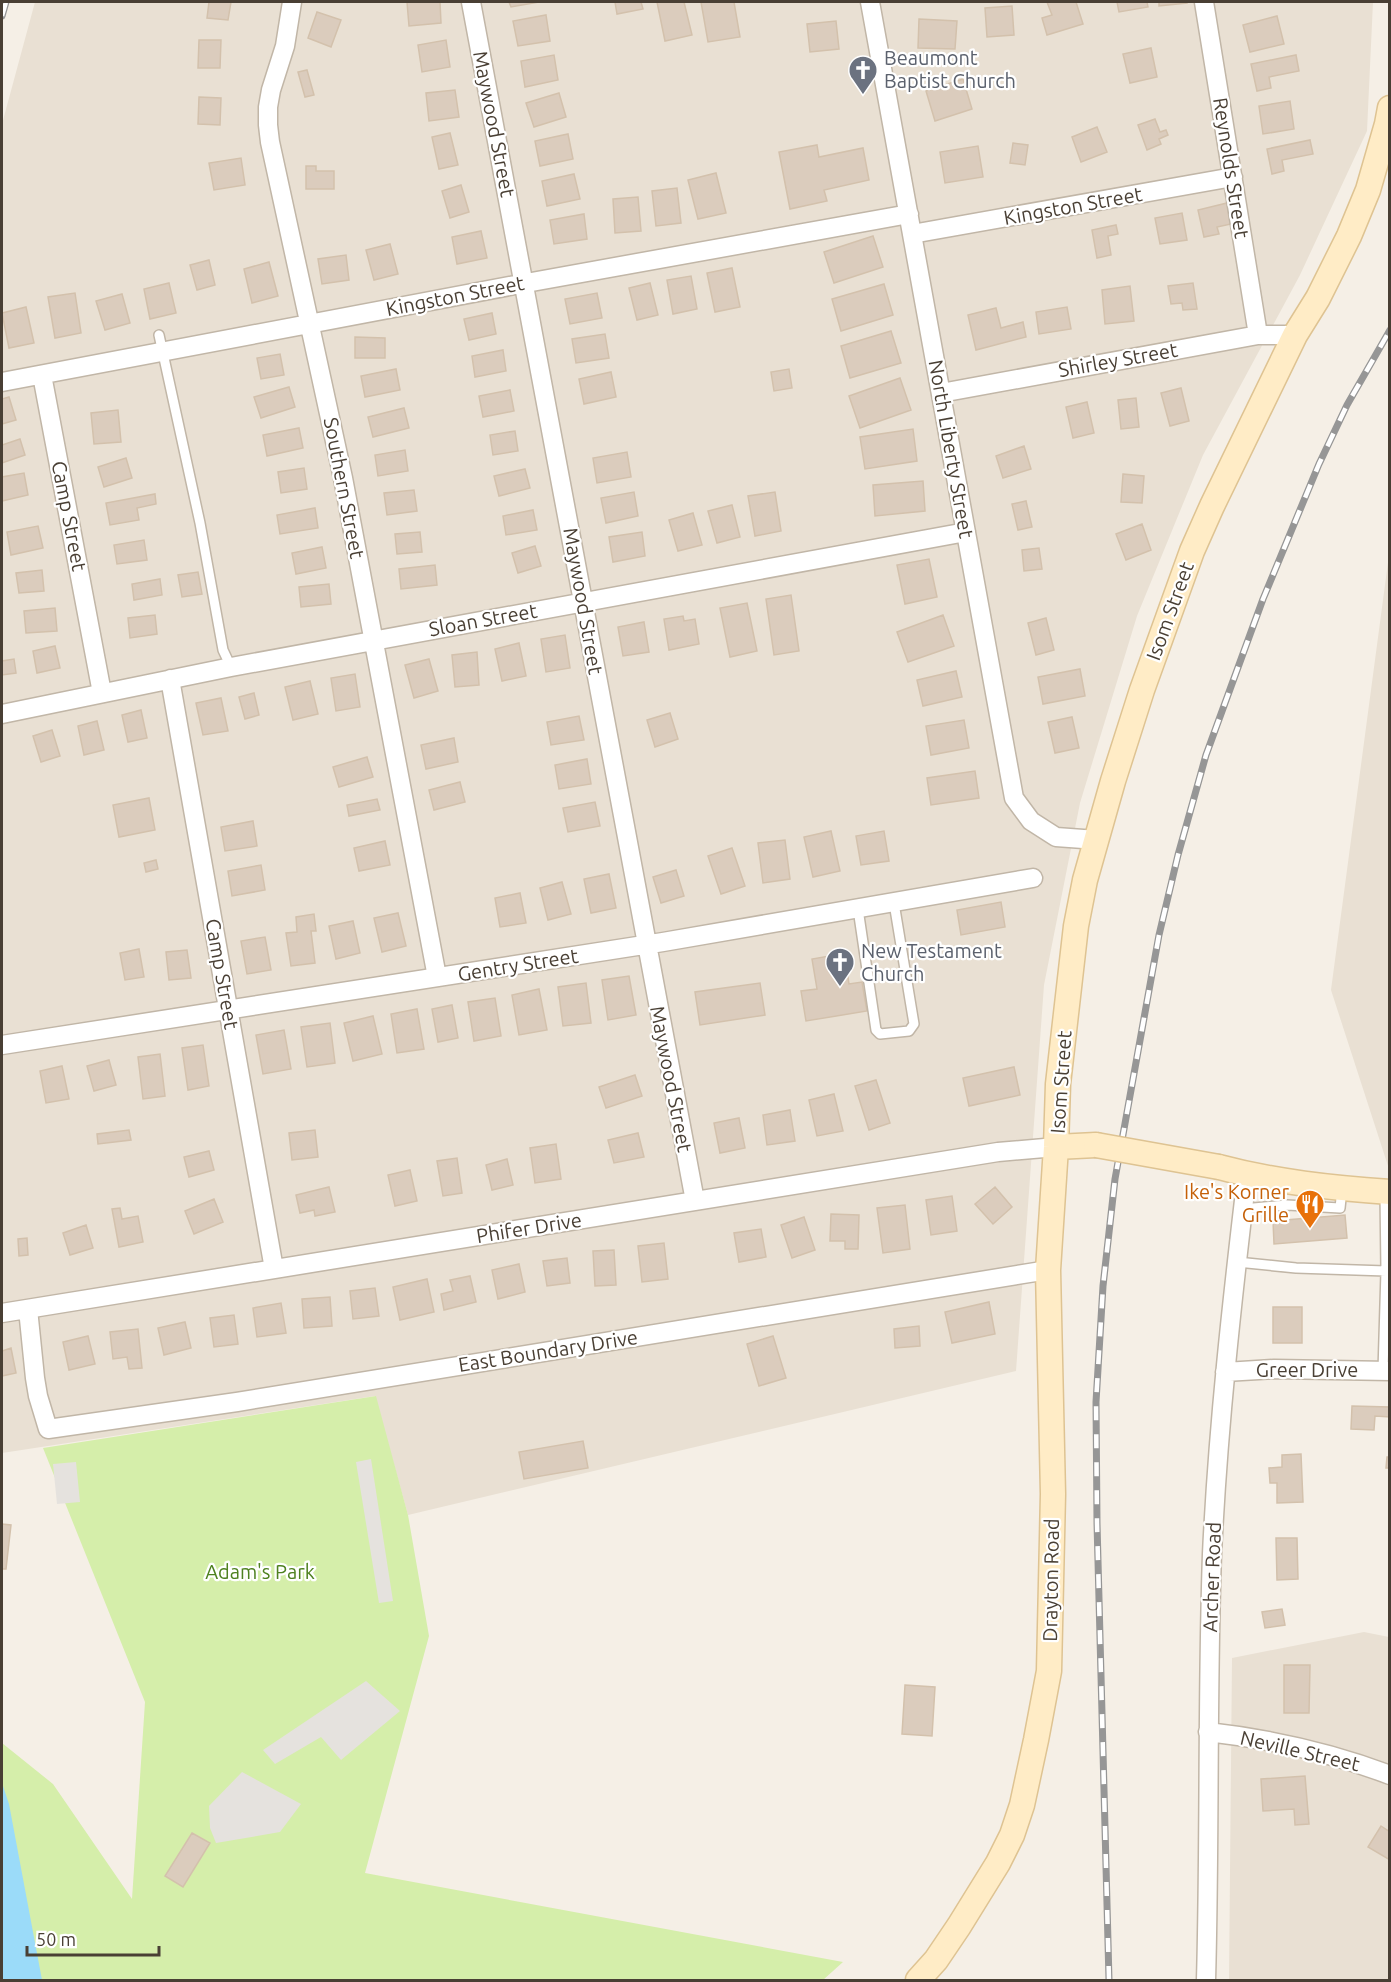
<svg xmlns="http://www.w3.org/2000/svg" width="1391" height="1982" viewBox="0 0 1391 1982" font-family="Ubuntu,sans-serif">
<rect width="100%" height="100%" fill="#f5efe6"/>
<!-- residential -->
<path fill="#e9e0d3" d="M35 2H1373L1367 131 1300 275 1203 455 1137 616 1080 803 1044 985 1016 1371 408 1515 375 1396 2 1453V124Z
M1389 555 1390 1169H1389L1331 990Z
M1364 1632 1389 1637V1980H1229L1232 1658Z"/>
<!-- green -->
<path fill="#d5eeaa" d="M376 1396 408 1515 429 1636 365 1873 843 1962 823 1980H2V1743L53 1784 132 1899 145 1702 43 1448Z"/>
<!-- parking -->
<path fill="#e5e2de" d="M371 1459 393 1601 379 1603 356 1462Z
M76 1462 80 1502 57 1504 53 1464Z
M366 1681 400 1711 341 1760 321 1737 275 1764 263 1750Z
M242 1772 301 1804 280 1832 216 1843 210 1828 209 1806Z"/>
<!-- water -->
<path fill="#9bdbf9" d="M2 1783 9 1804 42 1980H2Z"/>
<!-- building -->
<path fill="#dbccbd" stroke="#d3c1ac" stroke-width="1.5" d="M209 2H231L228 20 207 18Z
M407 2H440L441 23 409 26Z
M509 2H539L511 7Z
M615 2H641L643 9 617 14Z
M657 2H684L692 35 665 41Z
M701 2H734L740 37 708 42Z
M1047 2H1076L1083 24 1047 35 1042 18 1052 15Z
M1117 2H1147L1148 7 1119 12Z
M1159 2H1187V3L1159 6Z
M1012 6 1014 35 987 37 985 8Z
M317 12 341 20 331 47 308 38Z
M546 15 550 41 518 46 513 21Z
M1277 16 1284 44 1250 52 1243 25Z
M919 19 957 21 955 49 918 48Z
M836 21 839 49 810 52 807 24Z
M199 40H221L220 68H198Z
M446 40 450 67 422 72 418 45Z
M1151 48 1157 77 1130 83 1123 54Z
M554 55 558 80 525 87 521 61Z
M1296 55 1299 71 1269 77 1271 88 1257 91 1251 64Z
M307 70 314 95 305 97 298 72Z
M963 79 972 109 935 121 926 91Z
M455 90 459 117 429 121 426 93Z
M559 93 566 117 534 127 526 103Z
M199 97 221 98 220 125 198 124Z
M1290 101 1294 129 1263 134 1259 106Z
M1155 119 1160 132 1166 130 1168 135 1159 139 1161 144 1147 150 1138 125Z
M1097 127 1107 152 1081 162 1072 137Z
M450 133 458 165 439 169 432 137Z
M568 134 573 159 540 166 535 141Z
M1310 140 1313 154 1282 160 1284 171 1272 174 1267 149Z
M1013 143 1028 145 1025 165 1010 163Z
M817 145 819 157 863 148 869 180 824 190 827 201 790 209 779 152Z
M978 146 983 177 945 183 940 152Z
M241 158 245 185 214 190 209 163Z
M306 166H316V171H334V189H306Z
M716 173 726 213 698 219 688 180Z
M574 174 580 199 547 206 542 181Z
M461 185 469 212 450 218 442 191Z
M677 188 681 223 656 226 652 191Z
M638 197 641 231 615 233 613 199Z
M1227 203 1231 224 1217 227 1219 234 1204 237 1198 210Z
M1182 213 1187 240 1160 244 1155 218Z
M584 214 587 239 554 244 550 220Z
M1116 225 1118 234 1108 236 1111 255 1097 258 1092 230Z
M481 231 487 258 457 264 452 237Z
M873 236 883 267 834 283 824 252Z
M390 244 398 274 374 280 366 250Z
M346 255 349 280 322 284 318 259Z
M209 260 215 285 197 290 190 265Z
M269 262 278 296 252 303 244 269Z
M732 268 740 307 715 312 707 273Z
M691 276 697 309 673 314 667 280Z
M169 283 176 313 150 319 144 289Z
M650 283 658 315 637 320 629 288Z
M1193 283 1197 309 1183 310 1182 303 1171 304 1168 286Z
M884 284 893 315 841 331 832 299Z
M1130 286 1134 321 1105 324 1102 290Z
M75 293 81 333 55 338 48 297Z
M597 293 602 318 570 324 565 299Z
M122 294 130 323 105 330 96 301Z
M26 307 34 343 9 348 2 313Z
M1067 307 1071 329 1039 334 1036 312Z
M996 308 1001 328 1023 322 1026 337 976 350 968 315Z
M492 313 496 334 469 340 464 319Z
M891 331 901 363 850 378 841 346Z
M605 334 609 358 576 363 572 339Z
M355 337 385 338V358H355Z
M503 350 506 371 475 377 472 356Z
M280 354 284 375 261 379 257 358Z
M396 369 400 390 365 397 361 376Z
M789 369 792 388 774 391 771 372Z
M611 372 616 397 584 404 579 379Z
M900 378 911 410 860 428 849 396Z
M289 387 295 407 261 418 254 397Z
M1181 388 1189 421 1170 426 1161 393Z
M510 390 514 411 483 417 479 396Z
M9 397 16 420 2 424V399Z
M1136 398 1139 427 1121 429 1118 400Z
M1087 402 1094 433 1073 438 1066 407Z
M404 408 409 428 373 437 368 417Z
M118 410 121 442 94 444 91 413Z
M299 428 303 448 267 456 263 435Z
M913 429 917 461 865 469 860 437Z
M515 431 518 451 493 455 490 435Z
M20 439 25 455 2 463V445Z
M1024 446 1031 469 1003 478 996 456Z
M405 450 408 471 378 476 375 455Z
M627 452 631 477 597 483 593 458Z
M126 458 132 478 104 487 98 467Z
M304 468 307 489 281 493 278 472Z
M525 469 530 488 499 496 494 476Z
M24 473 28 495 2 501V477Z
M1123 474 1144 476 1142 503 1121 502Z
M923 481 925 511 875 516 873 485Z
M414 490 417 511 387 515 384 493Z
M634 492 638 516 606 523 601 498Z
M775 492 781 531 755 536 748 496Z
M155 494 156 504 137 508 139 520 110 525 106 503Z
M1026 501 1032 527 1018 530 1012 504Z
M732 505 740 537 717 543 708 511Z
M315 508 318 528 280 534 277 515Z
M533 510 537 530 506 535 503 516Z
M693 513 702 545 678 551 669 520Z
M1142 524 1151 550 1126 560 1116 534Z
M38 526 43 548 11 555 7 532Z
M420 532 422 552 397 554 395 534Z
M642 532 645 556 613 562 609 537Z
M144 540 147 560 117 564 114 545Z
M535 546 541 566 518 573 512 553Z
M322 547 326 568 296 574 292 553Z
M1039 548 1042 569 1024 571 1022 550Z
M929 559 937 597 905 604 897 565Z
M435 565 437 585 401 589 399 569Z
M42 570 44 591 19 593 16 573Z
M198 572 202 594 182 597 178 575Z
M160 579 162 595 134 600 132 584Z
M329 584 331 604 301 607 299 587Z
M791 595 799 651 774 655 766 599Z
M747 603 757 651 730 657 720 608Z
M55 608 57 631 26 633 24 611Z
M155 615 157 634 130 638 128 618Z
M943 615 954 646 908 662 897 632Z
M683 616 684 621 695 619 699 644 669 650 664 619Z
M1046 618 1054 650 1036 655 1028 623Z
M644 622 649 652 623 656 618 627Z
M565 635 570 668 546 672 541 639Z
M519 643 526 676 502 681 495 649Z
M55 646 60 668 37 673 33 651Z
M477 652 479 685 455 687 452 655Z
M14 659 16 673 2 675V661Z
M429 659 438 691 414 698 405 665Z
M1080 669 1085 696 1043 704 1038 677Z
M956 671 962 697 923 706 917 680Z
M355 674 360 707 336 711 331 678Z
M310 681 318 714 293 720 285 687Z
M254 693 259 715 245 719 239 697Z
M221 698 228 731 203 735 196 703Z
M141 710 147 738 128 742 122 715Z
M670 713 678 739 655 747 647 720Z
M579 716 584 740 551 745 547 722Z
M1072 717 1079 748 1055 753 1048 722Z
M964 720 969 748 931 755 926 726Z
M97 721 104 750 84 755 78 726Z
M52 730 60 756 41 762 33 736Z
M454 738 458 762 426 769 421 745Z
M367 757 373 777 339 787 333 767Z
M587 759 591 784 559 789 555 765Z
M975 771 979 798 931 805 927 778Z
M460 782 465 802 434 810 429 790Z
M149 798 155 830 119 837 113 805Z
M377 799 380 810 349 816 347 805Z
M595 802 600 826 568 832 563 808Z
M253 821 257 846 225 851 221 827Z
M831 831 840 871 813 877 804 837Z
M884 831 889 861 861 865 856 836Z
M785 840 790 879 763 883 758 843Z
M385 841 390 865 359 871 354 848Z
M732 848 745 886 721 894 708 856Z
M156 860 158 869 146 872 144 863Z
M261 865 265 890 232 896 228 871Z
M676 870 684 896 661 903 653 877Z
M609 874 616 908 591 913 584 879Z
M562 882 571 914 548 920 540 888Z
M520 893 526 923 500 927 495 898Z
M1001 902 1005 927 961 935 957 910Z
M398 913 406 946 382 952 374 918Z
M314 914 316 931H311L315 963 291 966 286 933 297 932 296 917Z
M353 921 360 953 336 959 329 926Z
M265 937 271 970 247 974 241 941Z
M139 949 144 977 125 980 120 953Z
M187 950 191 978 169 980 166 952Z
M829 956 830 959 845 957 849 984 862 982 867 1011 806 1021 801 991 817 989 812 959Z
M629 976 636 1015 608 1020 602 980Z
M586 983 591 1023 563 1026 558 987Z
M760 983 765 1015 700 1025 695 992Z
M539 989 547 1030 519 1035 512 995Z
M495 998 501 1036 474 1041 468 1002Z
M452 1005 458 1038 438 1042 432 1009Z
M417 1009 424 1049 397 1053 391 1014Z
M373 1016 382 1054 353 1061 344 1023Z
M330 1023 335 1063 307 1067 301 1027Z
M284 1030 291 1069 263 1074 256 1035Z
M203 1045 209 1086 188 1090 182 1048Z
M160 1054 165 1096 143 1099 138 1057Z
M109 1060 116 1085 94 1091 87 1066Z
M62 1066 69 1099 46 1103 40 1071Z
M1014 1067 1020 1095 969 1106 963 1078Z
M635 1075 642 1096 606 1108 599 1087Z
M876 1080 890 1123 869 1130 855 1086Z
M834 1094 843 1131 817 1136 809 1100Z
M790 1110 795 1141 767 1145 763 1115Z
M739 1118 745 1148 720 1153 714 1123Z
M129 1130 131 1140 98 1144 97 1134Z
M315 1130 318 1157 292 1160 289 1133Z
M638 1133 644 1157 614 1163 608 1140Z
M556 1144 561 1179 535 1183 530 1148Z
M209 1151 214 1170 189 1177 184 1157Z
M457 1158 462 1193 443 1196 437 1161Z
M507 1159 513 1185 492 1190 486 1165Z
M410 1170 417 1201 395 1206 388 1175Z
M329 1187 335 1212 315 1216 314 1210 300 1213 296 1195Z
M995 1187 1012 1207 993 1224 975 1204Z
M952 1196 957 1231 931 1235 926 1200Z
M214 1199 223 1222 194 1234 185 1211Z
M905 1205 910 1249 883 1253 877 1208Z
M120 1208 122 1219 138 1216 143 1242 119 1247 112 1209Z
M831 1214 859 1215 858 1249H845V1241H830Z
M1345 1215 1347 1238 1274 1244 1273 1221Z
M804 1217 815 1250 792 1258 781 1225Z
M86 1225 93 1248 70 1255 63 1233Z
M761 1229 766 1257 739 1262 734 1233Z
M27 1238 28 1255 19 1256 18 1239Z
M664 1243 668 1279 642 1282 638 1246Z
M614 1250 616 1285 595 1286 593 1251Z
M567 1258 570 1283 547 1286 543 1261Z
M519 1264 525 1292 498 1299 492 1270Z
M470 1276 476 1302 444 1310 441 1294 453 1291 450 1280Z
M427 1279 434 1312 400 1320 393 1287Z
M375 1288 379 1316 353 1319 350 1291Z
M330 1297 332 1326 304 1328 302 1299Z
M989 1302 995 1334 952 1343 945 1312Z
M281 1303 286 1333 257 1337 253 1308Z
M1273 1307H1302V1343H1273Z
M234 1315 238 1344 214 1347 210 1318Z
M185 1322 191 1348 164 1355 158 1328Z
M919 1326 920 1346 895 1348 894 1329Z
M138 1329 142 1368 129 1369 127 1357 113 1359 110 1332Z
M88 1336 95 1364 69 1370 63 1342Z
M773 1336 786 1378 759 1386 747 1344Z
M11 1348 16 1373 2 1376V1351Z
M1352 1406 1390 1407V1417L1375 1416 1374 1430 1351 1429Z
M583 1441 588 1468 524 1479 519 1452Z
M1301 1454 1303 1502 1277 1503V1483H1270L1269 1468 1282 1467V1455Z
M1387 1457H1390V1468H1386Z
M2 1524 11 1525 6 1569H2Z
M1276 1538H1297L1298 1579 1277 1580Z
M1282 1609 1285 1625 1265 1628 1262 1612Z
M1284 1665H1310L1309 1713H1284Z
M905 1685 935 1687 932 1736 902 1734Z
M1305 1776 1309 1824 1295 1825 1294 1809 1263 1811 1261 1779Z
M1381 1826 1390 1832V1860L1368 1847Z
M192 1833 210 1843 183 1887 165 1876Z"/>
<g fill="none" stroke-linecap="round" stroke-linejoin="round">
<!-- lane casing -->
<g stroke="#c1b6a7" stroke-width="12">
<path id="lane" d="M159 335 200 523 223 650 231 667
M858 909 876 1030 880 1034 909 1031 914 1024 894 903
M1385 1193 1386 1271
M1243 1209 1287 1205 1340 1208 1342 1189
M1237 1262 1296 1268 1386 1271 1383 1371"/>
</g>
<!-- street casing -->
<g stroke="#c1b6a7" stroke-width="21">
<path id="street" d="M292 2 285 46 271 90 268 107V125L270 142 343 478 437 977
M471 2 695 1201
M870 2 1014 798 1031 821 1056 837 1097 840
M1204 2 1258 335
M912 234 1233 177
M42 375 102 693
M2 382 515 285 909 214
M941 393 1258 335H1295
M170 679 274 1269
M2 714 231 667 966 532
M2 1045 663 942 1033 878
M28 1309 35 1378 38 1396 48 1429 237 1402 1048 1270
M2 1313 998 1152 1056 1147
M1225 1372 1274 1369 1390 1371
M1208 1732C1270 1739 1332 1753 1390 1775
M1206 1980C1210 1838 1207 1696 1212 1554 1218 1427 1232 1301 1247 1175"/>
</g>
<!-- secondary casing -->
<g stroke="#dec392" stroke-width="27">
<path id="secondary" d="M1056 1147 1096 1145
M1219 1167C1275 1182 1332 1188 1390 1192
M918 1980 936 1960 959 1926 998 1863 1012 1835 1022 1805 1036 1740 1049 1671 1053 1494 1048 1270 1056 1147 1058 1084 1076 926 1085 880 1113 781 1142 690 1192 551 1212 506 1295 335 1318 298 1349 236 1368 190 1387 124 1390 108"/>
</g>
<!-- lane -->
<use href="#lane" stroke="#fff" stroke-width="9"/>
<!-- street -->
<use href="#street" stroke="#fff" stroke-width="18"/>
<!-- secondary -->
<use href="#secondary" stroke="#ffecc6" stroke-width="24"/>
<!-- rail casing -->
<g stroke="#969696" stroke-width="7">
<path id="rail" d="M2 16 6 2
M1109 1980 1097 1523 1096 1402 1103 1286 1115 1179 1159 935 1178 855 1206 755 1263 599 1319 464 1347 405 1390 330"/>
</g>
<!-- rail -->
<use href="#rail" stroke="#fff" stroke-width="4.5" stroke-dasharray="14" stroke-linecap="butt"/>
<!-- secondary-bridge casing -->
<g stroke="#dec392" stroke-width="27" stroke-linecap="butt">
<path id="secondary-bridge" d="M1096 1145 1219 1167"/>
</g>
<!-- secondary-bridge -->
<use href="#secondary-bridge" stroke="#ffecc6" stroke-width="24"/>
</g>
<!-- icons -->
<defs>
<g id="church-pin" transform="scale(1.5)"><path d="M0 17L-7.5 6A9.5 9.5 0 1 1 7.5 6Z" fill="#6b7280" stroke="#fff"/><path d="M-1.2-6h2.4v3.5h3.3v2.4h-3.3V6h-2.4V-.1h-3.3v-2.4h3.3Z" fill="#fff"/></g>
<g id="restaurant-pin" transform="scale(1.5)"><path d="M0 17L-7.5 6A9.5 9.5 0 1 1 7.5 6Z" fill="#e8710a" stroke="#fff"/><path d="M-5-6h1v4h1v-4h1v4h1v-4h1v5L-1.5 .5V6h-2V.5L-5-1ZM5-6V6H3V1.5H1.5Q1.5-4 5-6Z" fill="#fff"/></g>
</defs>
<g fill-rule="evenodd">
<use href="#church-pin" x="863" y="70"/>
<use href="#church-pin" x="840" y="962"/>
<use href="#restaurant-pin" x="1310" y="1204"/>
</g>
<g text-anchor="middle" stroke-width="4.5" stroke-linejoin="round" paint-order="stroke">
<!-- worship labels -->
<g font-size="20" fill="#5b616d" stroke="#fff" text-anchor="start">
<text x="884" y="65">Beaumont<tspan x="884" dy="23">Baptist Church</tspan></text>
<text x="861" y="958">New Testament<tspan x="861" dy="23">Church</tspan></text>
</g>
<!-- street labels -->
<g font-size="20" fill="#493f34" stroke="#fff">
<text transform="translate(494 124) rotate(79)" y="7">Maywood Street</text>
<text transform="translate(1231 168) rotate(81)" y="7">Reynolds Street</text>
<text transform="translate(1073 206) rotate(-10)" y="7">Kingston Street</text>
<text transform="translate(455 296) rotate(-11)" y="7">Kingston Street</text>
<text transform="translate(1118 360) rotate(-10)" y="7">Shirley Street</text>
<text transform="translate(951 449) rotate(80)" y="7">North Liberty Street</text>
<text transform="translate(344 488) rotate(79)" y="7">Southern Street</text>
<text transform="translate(69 516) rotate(79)" y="7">Camp Street</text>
<text transform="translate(583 601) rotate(80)" y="7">Maywood Street</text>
<text transform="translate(1170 611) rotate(-70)" y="7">Isom Street</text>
<text transform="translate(483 620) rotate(-10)" y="7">Sloan Street</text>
<text transform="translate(518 965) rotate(-9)" y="7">Gentry Street</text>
<text transform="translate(222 974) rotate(80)" y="7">Camp Street</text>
<text transform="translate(671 1079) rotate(79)" y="7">Maywood Street</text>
<text transform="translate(1061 1082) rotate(-86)" y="7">Isom Street</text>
<text transform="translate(529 1228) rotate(-9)" y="7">Phifer Drive</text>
<text transform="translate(548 1351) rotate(-9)" y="7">East Boundary Drive</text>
<text x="1307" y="1377">Greer Drive</text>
<text transform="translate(1212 1577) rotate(-88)" y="7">Archer Road</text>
<text transform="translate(1051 1580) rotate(-89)" y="7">Drayton Road</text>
<text transform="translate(1300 1751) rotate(13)" y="7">Neville Street</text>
</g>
<!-- food labels -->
<g font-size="20" fill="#c56008" stroke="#fff" text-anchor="end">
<text x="1289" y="1199">Ike's Korner<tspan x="1289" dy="23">Grille</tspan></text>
</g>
<!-- park labels -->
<g font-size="20" fill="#4e8120" stroke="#fff">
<text x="260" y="1579">Adam's Park</text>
</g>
</g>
<!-- border -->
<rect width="1391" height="1982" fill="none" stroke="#493f34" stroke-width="6"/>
<!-- scale -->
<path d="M27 1946v9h132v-9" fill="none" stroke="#493f34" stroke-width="3"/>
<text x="36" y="1946" font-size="18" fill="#493f34" stroke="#ffffff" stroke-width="4.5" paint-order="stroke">50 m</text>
</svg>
